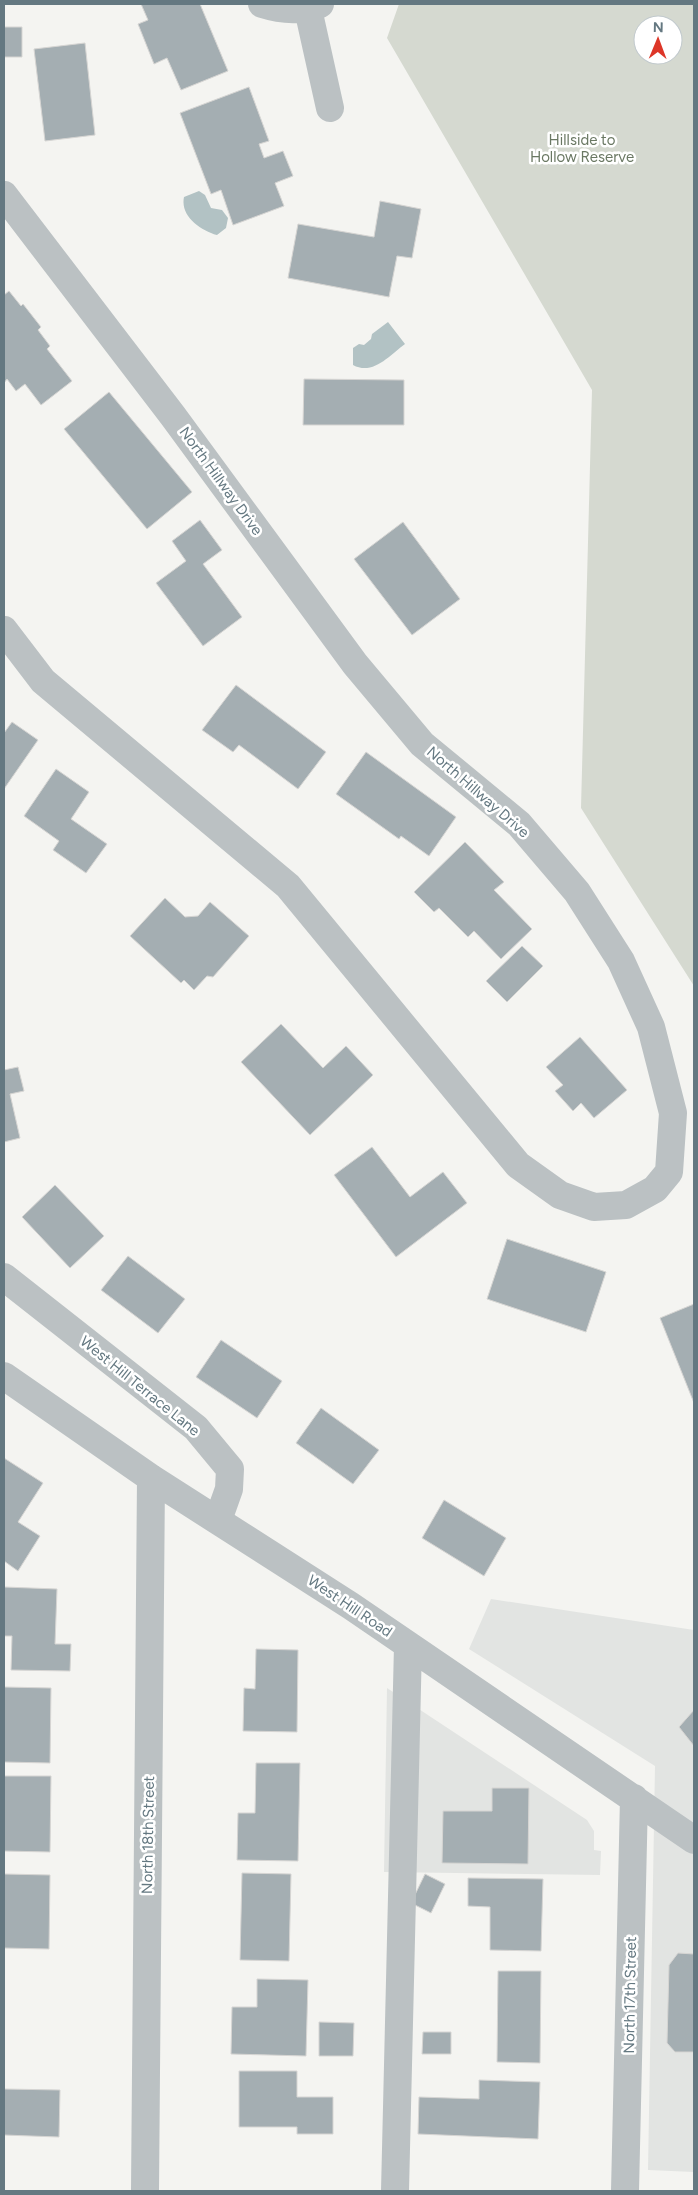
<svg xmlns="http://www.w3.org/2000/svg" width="698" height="2195" viewBox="0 0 698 2195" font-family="Figtree,sans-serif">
<rect width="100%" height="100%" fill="#f4f4f1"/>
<!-- built -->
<path fill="#e2e4e2" d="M491 1599 694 1630V2172L648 2170 655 1766 469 1649Z
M387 1688 587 1820 594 1831V1850L601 1851 600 1875 384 1872Z"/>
<!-- green -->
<path fill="#d5d9d0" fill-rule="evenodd" d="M399 4H694V986L581 808 592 390 387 38ZM643 25H673V55H643Z"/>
<!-- water -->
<path fill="#b2c2c4" d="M199 191 205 195 211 208 222 210 228 218 226 228 217 235C200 230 180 216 184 197Z
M388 322 405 344C390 355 373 376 353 365V348L359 344 364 345 371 339 372 334Z"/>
<!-- building -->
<path fill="#a4aeb2" stroke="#d6d5d3" d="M141 4H200L228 71 181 90 167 58 154 64 138 24 148 20Z
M4 27H22V57H4Z
M85 43 95 135 45 141 34 49Z
M249 87 269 141 259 144 264 158 283 151 293 176 275 183 284 206 233 225 221 190 211 194 180 113Z
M380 201 421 209 412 258 397 256 389 297 288 278 298 224 374 237Z
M9 291 21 306 23 304 41 327 38 330 50 346 47 349 72 381 41 405 25 384 16 391 7 379 4 383V295Z
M304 379 404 380V425H303Z
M109 392 192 492 147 529 64 429Z
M200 520 222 550 203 564 242 617 203 646 156 583 186 561 172 541Z
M403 522 460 599 412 635 354 559Z
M236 685 326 752 298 789 239 745 233 752 202 730Z
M12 722 38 740 4 789V733Z
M366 752 456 817 429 856 401 836 399 839 336 794Z
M56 769 89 792 71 819 107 844 86 873 53 850 59 841 24 816Z
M465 842 504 882 494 890 532 929 501 959 474 931 468 937 439 908 434 912 414 892Z
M165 898 185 917 198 916 210 902 249 936 213 977 207 976 194 990 184 980 181 983 130 936Z
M522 946 543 966 507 1002 486 981Z
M281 1024 323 1068 346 1046 373 1075 310 1135 241 1062Z
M580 1037 627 1090 594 1118 581 1103 573 1111 555 1091 563 1085 546 1067Z
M18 1067 24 1091 10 1094 20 1138 4 1142V1070Z
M372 1147 410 1197 443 1172 467 1203 396 1257 334 1175Z
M55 1185 104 1236 70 1268 22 1217Z
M507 1239 606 1272 586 1332 487 1299Z
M128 1256 185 1299 158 1333 101 1290Z
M694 1304V1403L660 1318Z
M221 1340 282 1381 257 1418 196 1377Z
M321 1408 379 1450 353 1484 296 1443Z
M4 1458 43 1483 18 1522 40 1536 18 1571 4 1561Z
M444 1500 506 1538 484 1576 422 1538Z
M4 1587 57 1589 55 1644H71L70 1671 11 1670 12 1636H4Z
M256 1649 298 1650 297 1732 243 1731 244 1688 255 1689Z
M4 1687 51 1688 50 1763 4 1762Z
M694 1710V1746L679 1727Z
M256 1763H300L298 1861 237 1860 238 1813H255Z
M4 1776H51L50 1852 4 1851Z
M492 1788H529L528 1864 442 1863 443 1811H492Z
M242 1873 291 1874 289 1961 240 1960Z
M4 1874 50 1875 49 1949 4 1948Z
M425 1874 445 1884 431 1913 411 1903Z
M468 1878 543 1879 541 1951 490 1950V1907L468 1906Z
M678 1953 694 1954V2052H675L667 2043 669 1965Z
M498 1971H541L540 2063 497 2062Z
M257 1979 308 1980 306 2056 231 2054 232 2007H257Z
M319 2022 354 2023 353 2056H319Z
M423 2032H451V2054H422Z
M239 2071H297V2097H333V2134H297V2127H239Z
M479 2080 540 2082 538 2139 418 2134 419 2097 479 2099Z
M4 2089 60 2090 59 2137 4 2135Z"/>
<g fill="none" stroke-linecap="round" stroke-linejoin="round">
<!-- minor -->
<path stroke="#bbc1c3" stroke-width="28" d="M262 4C281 10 301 12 320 4
M308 9 330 108
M4 195 173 416 355 664 422 744 519 824 577 892 621 961 651 1027 673 1113 669 1172 655 1189 626 1205 594 1207 560 1195 518 1165 288 886 43 681 4 630
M4 1277 196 1428 230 1469 229 1489 218 1520
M4 1376 151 1478 351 1606 694 1840
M145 2191 151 1478
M395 2191 408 1645
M625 2191 634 1798"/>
</g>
<g text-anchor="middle" stroke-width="5" stroke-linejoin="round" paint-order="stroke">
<!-- park labels -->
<g font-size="15" fill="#6a7863" stroke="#fff">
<text x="582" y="145">Hillside to<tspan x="582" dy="17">Hollow Reserve</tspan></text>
</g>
<!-- street labels -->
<g font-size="15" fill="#647881" stroke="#fff">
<text transform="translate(221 481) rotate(54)" y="5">North Hillway Drive</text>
<text transform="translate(478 792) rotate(41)" y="5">North Hillway Drive</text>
<text transform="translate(140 1386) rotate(39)" y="5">West Hill Terrace Lane</text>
<text transform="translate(350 1606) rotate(34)" y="5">West Hill Road</text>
<text transform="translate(148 1835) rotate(-89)" y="5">North 18th Street</text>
<text transform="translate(630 1995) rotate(-89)" y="5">North 17th Street</text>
</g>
</g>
<!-- border -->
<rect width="698" height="2195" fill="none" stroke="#647881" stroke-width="10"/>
<!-- north arrow -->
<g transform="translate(658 40) rotate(1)"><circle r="24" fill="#ffffff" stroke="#c1c9cd"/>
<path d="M0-4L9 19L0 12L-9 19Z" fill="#dd3628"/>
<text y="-8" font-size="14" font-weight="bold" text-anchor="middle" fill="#647881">N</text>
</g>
</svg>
